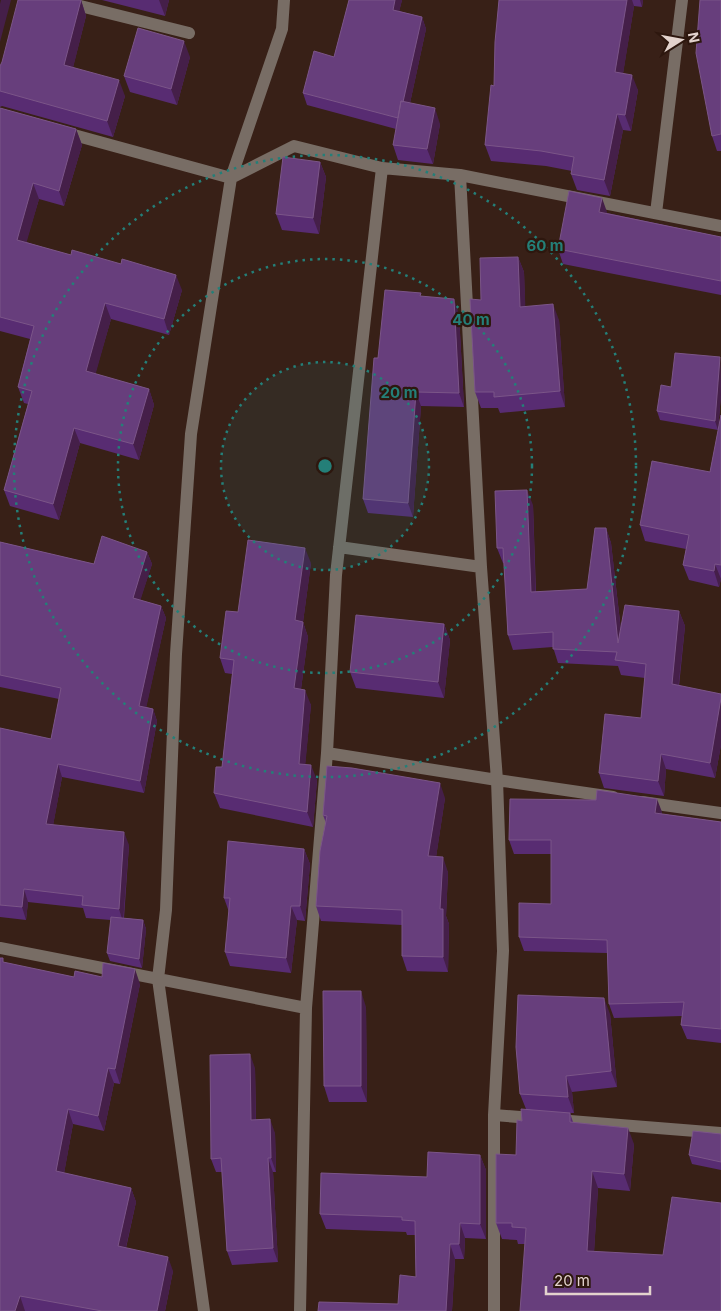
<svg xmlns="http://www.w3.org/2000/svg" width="721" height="1311" viewBox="0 0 721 1311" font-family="Inter,sans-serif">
<rect width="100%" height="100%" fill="#382017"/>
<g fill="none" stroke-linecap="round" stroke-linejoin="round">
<!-- minor -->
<path stroke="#786d65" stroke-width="12" d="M56 0 189 33
M63 132 231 178 294 146 382 168
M460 175 481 567 497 780 613 797
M656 213 682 0
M339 547 481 567
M327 753 497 780 503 951 494 1115
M642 802 721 813
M0 948 306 1008 300 1311
M306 1008 327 753 336 575 382 168 460 175 721 226
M204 1311 158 979 166 910 176 654 191 434 231 178 282 29 284 0
M494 1311V1115L721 1133"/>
</g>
<!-- wall -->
<path fill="#582c72" d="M81 0 86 16 73 67 125 96 113 137 2 106 0 107V66Z
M102 0H169L165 16Z
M349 0H402L399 11 422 17 426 29 410 103 440 124 433 164 398 160 393 145 396 129 307 105 303 93 334 57Z
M499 0H643L642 7 634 6 623 73 638 90 631 131 623 130 610 196 577 190 571 174 572 171 546 166 491 161 485 145 494 86Z
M721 0V151H717L712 136Z
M190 57 177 105 130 92 124 76Z
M0 108 76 129 82 145 64 206 39 199 26 242 182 290 169 335 111 319 95 374 149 389 154 405 139 460 80 443 59 520 10 506 4 490 28 404 24 403 18 387 30 339 0 331Z
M320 162 326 177 319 234 282 230 276 214Z
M607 212V213L721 237V295L563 264 558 249Z
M518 257 524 272 525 307 559 320 565 407 500 413 498 408H481L475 392 481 300Z
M459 314 464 407 421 406 413 517 368 513 363 499 378 358Z
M720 357 721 395 718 430 660 420 657 411 671 387Z
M721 415V579L719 587 689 580 683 565 686 549 645 541 640 525 710 472Z
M533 505 536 592 587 589 606 528 611 543 621 630 679 611 685 626 679 686 721 694V745L715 778 666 769 664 796 604 788 599 773 641 718 645 678 621 675 618 666 558 663 553 647 513 650 508 635 504 563H503L497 548Z
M0 542 94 564 147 552 152 564 140 600 161 606 166 618 146 707 153 709 157 721 144 793 62 777 53 825 129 845 124 918 143 920 146 929 142 968 110 961 107 953 111 920 86 918 83 908 28 902 26 920 0 917V728L51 739 59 699 0 687Z
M311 563 303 622 308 637 301 689 311 705 305 764 317 780 313 827 220 808 214 793 222 767 232 674 225 673 220 658Z
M444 624 450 640 444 698 356 688 350 672Z
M445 798 436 857 448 872 446 916 449 924 448 972 407 971 402 956V925L321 921 316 906 326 823 323 815Z
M662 812V814L721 822V1043L687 1039 681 1025 682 1016 614 1018 609 1004 607 953 524 951 519 937 551 904V854H514L509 840Z
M304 849 310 864 305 921 297 920 291 973 230 966 225 952 229 912 224 898Z
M5 963 74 977H102L140 984 120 1084 114 1083 104 1131 73 1124 64 1173 131 1188 136 1202 126 1248 173 1271 165 1311H0Z
M366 1007 367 1102H329L324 1086Z
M610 1014 617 1087 572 1092 574 1113H570L573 1122 634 1144 630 1191 598 1188 594 1252 721 1311 525 1244H518L517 1240 502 1239 496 1223 516 1155 522 1121 526 1109 520 1094Z
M255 1068 256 1120 275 1133 276 1172H273L278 1262 232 1265 227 1251 222 1172H216L211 1159Z
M721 1134V1170L692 1164 689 1155Z
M480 1155 486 1170V1239L465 1238 464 1259H455L452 1311H318L398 1304 416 1277 415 1235H407L406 1232 326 1229 320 1214 427 1177Z"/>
<!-- shaded-wall -->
<path fill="#451f49" d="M1 0H11L0 42V4Z
M81 0 86 16 70 80 64 65Z
M159 0H169L165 16Z
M395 0H402L397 22 393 10Z
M627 0H632L634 6 621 87 615 72Z
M640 0H643L642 7Z
M422 17 426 29 404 131 399 119Z
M184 41 190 57 177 105 171 89Z
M632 75 638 90 631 131 625 115Z
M119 80 125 96 113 137 107 121Z
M435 108 440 124 433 164 427 149Z
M617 114 623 130 610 196 604 180Z
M76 129 82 145 64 206 59 191Z
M320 162 326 177 319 234 313 218Z
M33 183 39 199 23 255 17 240Z
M602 198 607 212 604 226 599 212Z
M518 257 524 272 526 323 520 307Z
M176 275 182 290 169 335 164 319Z
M454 299 459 314 464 407 459 393Z
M105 303 111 319 92 387 86 371Z
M553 304 559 320 565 407 560 391Z
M720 357 721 395 718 430 715 421Z
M149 389 154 405 139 460 133 444Z
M416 392 421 406 413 517 408 503Z
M74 428 80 443 59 520 53 504Z
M527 490 533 505 536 607 531 592Z
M606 528 611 543 624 658 618 643Z
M305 548 311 563 303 622 308 637 299 704 294 688 295 620Z
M147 552 152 564 137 611 133 598Z
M715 564 721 579 719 587 714 571Z
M161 606 166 618 144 718 139 706Z
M679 611 685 626 677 699 672 684Z
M444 624 450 640 444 698 438 682Z
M305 690 311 705 304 779 299 764Z
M721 698V745L715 778 710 763Z
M153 709 157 721 144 793 140 781Z
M661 754 666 769 664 796 658 781Z
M58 764 62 777 51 837 46 824Z
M311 765 317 780 313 827 307 812Z
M440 783 445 798 434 871 428 856Z
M657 799 662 812 660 827 655 813Z
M124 832 129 845 123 922 119 909Z
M304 849 310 864 305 921 300 906Z
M443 857 448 872 446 916 449 924 448 972 443 957 440 909Z
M24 889 28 902 26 920 22 907Z
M291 906 297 920 291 973 286 958Z
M143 920 146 929 142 968 139 959Z
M135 969 140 984 120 1084 115 1069Z
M361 991 366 1007 367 1102 361 1086Z
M604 998 610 1014 617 1087 611 1071Z
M250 1054 255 1068 256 1134 251 1120Z
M108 1068 114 1083 104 1131 98 1116Z
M566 1076 572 1092 574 1113 568 1097Z
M68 1109 73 1124 62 1185 56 1171Z
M270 1119 275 1133 276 1172 271 1158Z
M628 1128 634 1144 630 1191 624 1174Z
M480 1155 486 1170V1239L480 1224Z
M268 1158 273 1172 278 1262 273 1248Z
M592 1171 598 1188 593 1268 587 1251Z
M131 1188 136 1202 123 1260 118 1246Z
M460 1223 465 1238 464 1259 459 1244Z
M450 1244 455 1259 452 1311H446Z
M168 1257 173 1271 165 1311H157Z
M20 1296 25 1311H15Z"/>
<!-- building -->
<path fill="#673e7c" stroke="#7b5588" d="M18 0H81L64 65 119 80 107 121 0 91V66L2 62Z
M349 0H395L393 10 422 17 403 102 401 101 398 118 303 93 314 51 334 57Z
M499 0H627L615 72 632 75 625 115 617 114 604 180 571 174 574 157 541 151 485 145 491 85 494 86 495 42Z
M700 0H721V134L712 136 696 53Z
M138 28 184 41 171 89 124 76Z
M401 101 435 108 427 149 393 145Z
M0 108 76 129 59 191 33 183 17 240 71 255 72 250 121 264 122 259 176 275 164 319 105 303 86 371 149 389 133 444 74 428 53 504 4 490 32 391 18 387 34 326 0 317Z
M283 157 320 162 313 218 276 214Z
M569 191 602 198 599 212 721 237V281L558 249Z
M518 257 520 307 553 304 560 391 494 397V392H475L470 299 481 300 480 258Z
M385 290 421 293 420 296 454 299 459 393 416 392 408 503 363 499 374 358H378Z
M675 353 720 357 715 421 657 411 661 385 671 387Z
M721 415V565L715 564 714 571 683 565 689 535 640 525 652 461 710 472Z
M527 490 531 592 587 589 595 528H606L618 643 625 605 679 611 672 684 721 694V698L710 763 661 754 658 781 599 773 605 714 641 718 646 664 615 660 617 652 553 649V632L508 635 503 548H497L495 491Z
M102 536 147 552 133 598 161 606 139 706 153 709 140 781 58 764 46 824 124 832 119 909 82 905 83 896 24 889 22 907 0 905V728L51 739 61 688 0 675V542L94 564Z
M248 540 305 548 295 620 303 622 294 688 305 690 299 764 311 765 307 812 214 793 216 767H222L234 660 220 658 226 611 238 612Z
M356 615 444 624 438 682 350 672Z
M327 766 352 768 440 783 428 856 443 857 440 909H443V957L402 956V910L316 906 320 851 327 816 323 815Z
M597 790 657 799 655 813 721 822V1029L681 1025 684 1002 609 1004 607 940 519 937V903L551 904V840H509L510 799 596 800Z
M228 841 304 849 300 906H291L286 958 225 952 230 898H224Z
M111 917 143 920 139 959 107 953Z
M0 958H3V962L74 977 75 971 102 977 103 963 135 969 115 1069 108 1068 98 1116 68 1109 56 1171 131 1188 118 1246 168 1257 157 1311H102L20 1296 15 1311H0Z
M323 991H361V1086H324Z
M518 995 604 998 611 1071 566 1076 568 1097 520 1094 516 1047Z
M250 1054 251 1120 270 1119 271 1158H268L273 1248 227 1251 221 1158 211 1159 210 1055Z
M521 1109 570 1113V1122L628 1128 624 1174 592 1171 587 1251 663 1255 672 1197 721 1203V1311H520L526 1228 512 1227V1223H496V1154L516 1155 517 1120 522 1121Z
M693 1131 721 1134V1162L689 1155Z
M428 1152 480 1155V1224L460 1223 459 1244H450L446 1311H318L319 1302 398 1304 400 1275 416 1277 415 1221 402 1220V1217L320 1214 321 1173 427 1177Z"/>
<!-- distance rings -->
<circle cx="325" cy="466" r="104" fill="#247f78" fill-opacity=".12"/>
<g fill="none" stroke="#247f78" stroke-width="2.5" stroke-dasharray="2.5 5">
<circle cx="325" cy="466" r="104"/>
<circle cx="325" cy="466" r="207"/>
<circle cx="325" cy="466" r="311"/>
</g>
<circle cx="325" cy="466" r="8" fill="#247f78" stroke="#2d170e" stroke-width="2.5"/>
<g font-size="15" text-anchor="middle" font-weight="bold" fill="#247f78" stroke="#2d170e" stroke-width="4.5" stroke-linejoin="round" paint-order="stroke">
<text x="545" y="251">60 m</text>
<text x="471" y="325">40 m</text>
<text x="399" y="398">20 m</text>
</g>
<!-- north arrow -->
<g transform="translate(681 40) rotate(79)" stroke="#2d170e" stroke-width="4" paint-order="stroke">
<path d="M0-4L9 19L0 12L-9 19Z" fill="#e3d3cd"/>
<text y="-8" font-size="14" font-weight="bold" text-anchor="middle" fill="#e3d3cd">N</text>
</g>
<!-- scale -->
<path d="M546 1286v8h104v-8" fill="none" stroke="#e3d3cd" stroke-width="2.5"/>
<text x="554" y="1286" font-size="15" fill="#e3d3cd" stroke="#2d170e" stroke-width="4" paint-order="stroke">20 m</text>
</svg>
